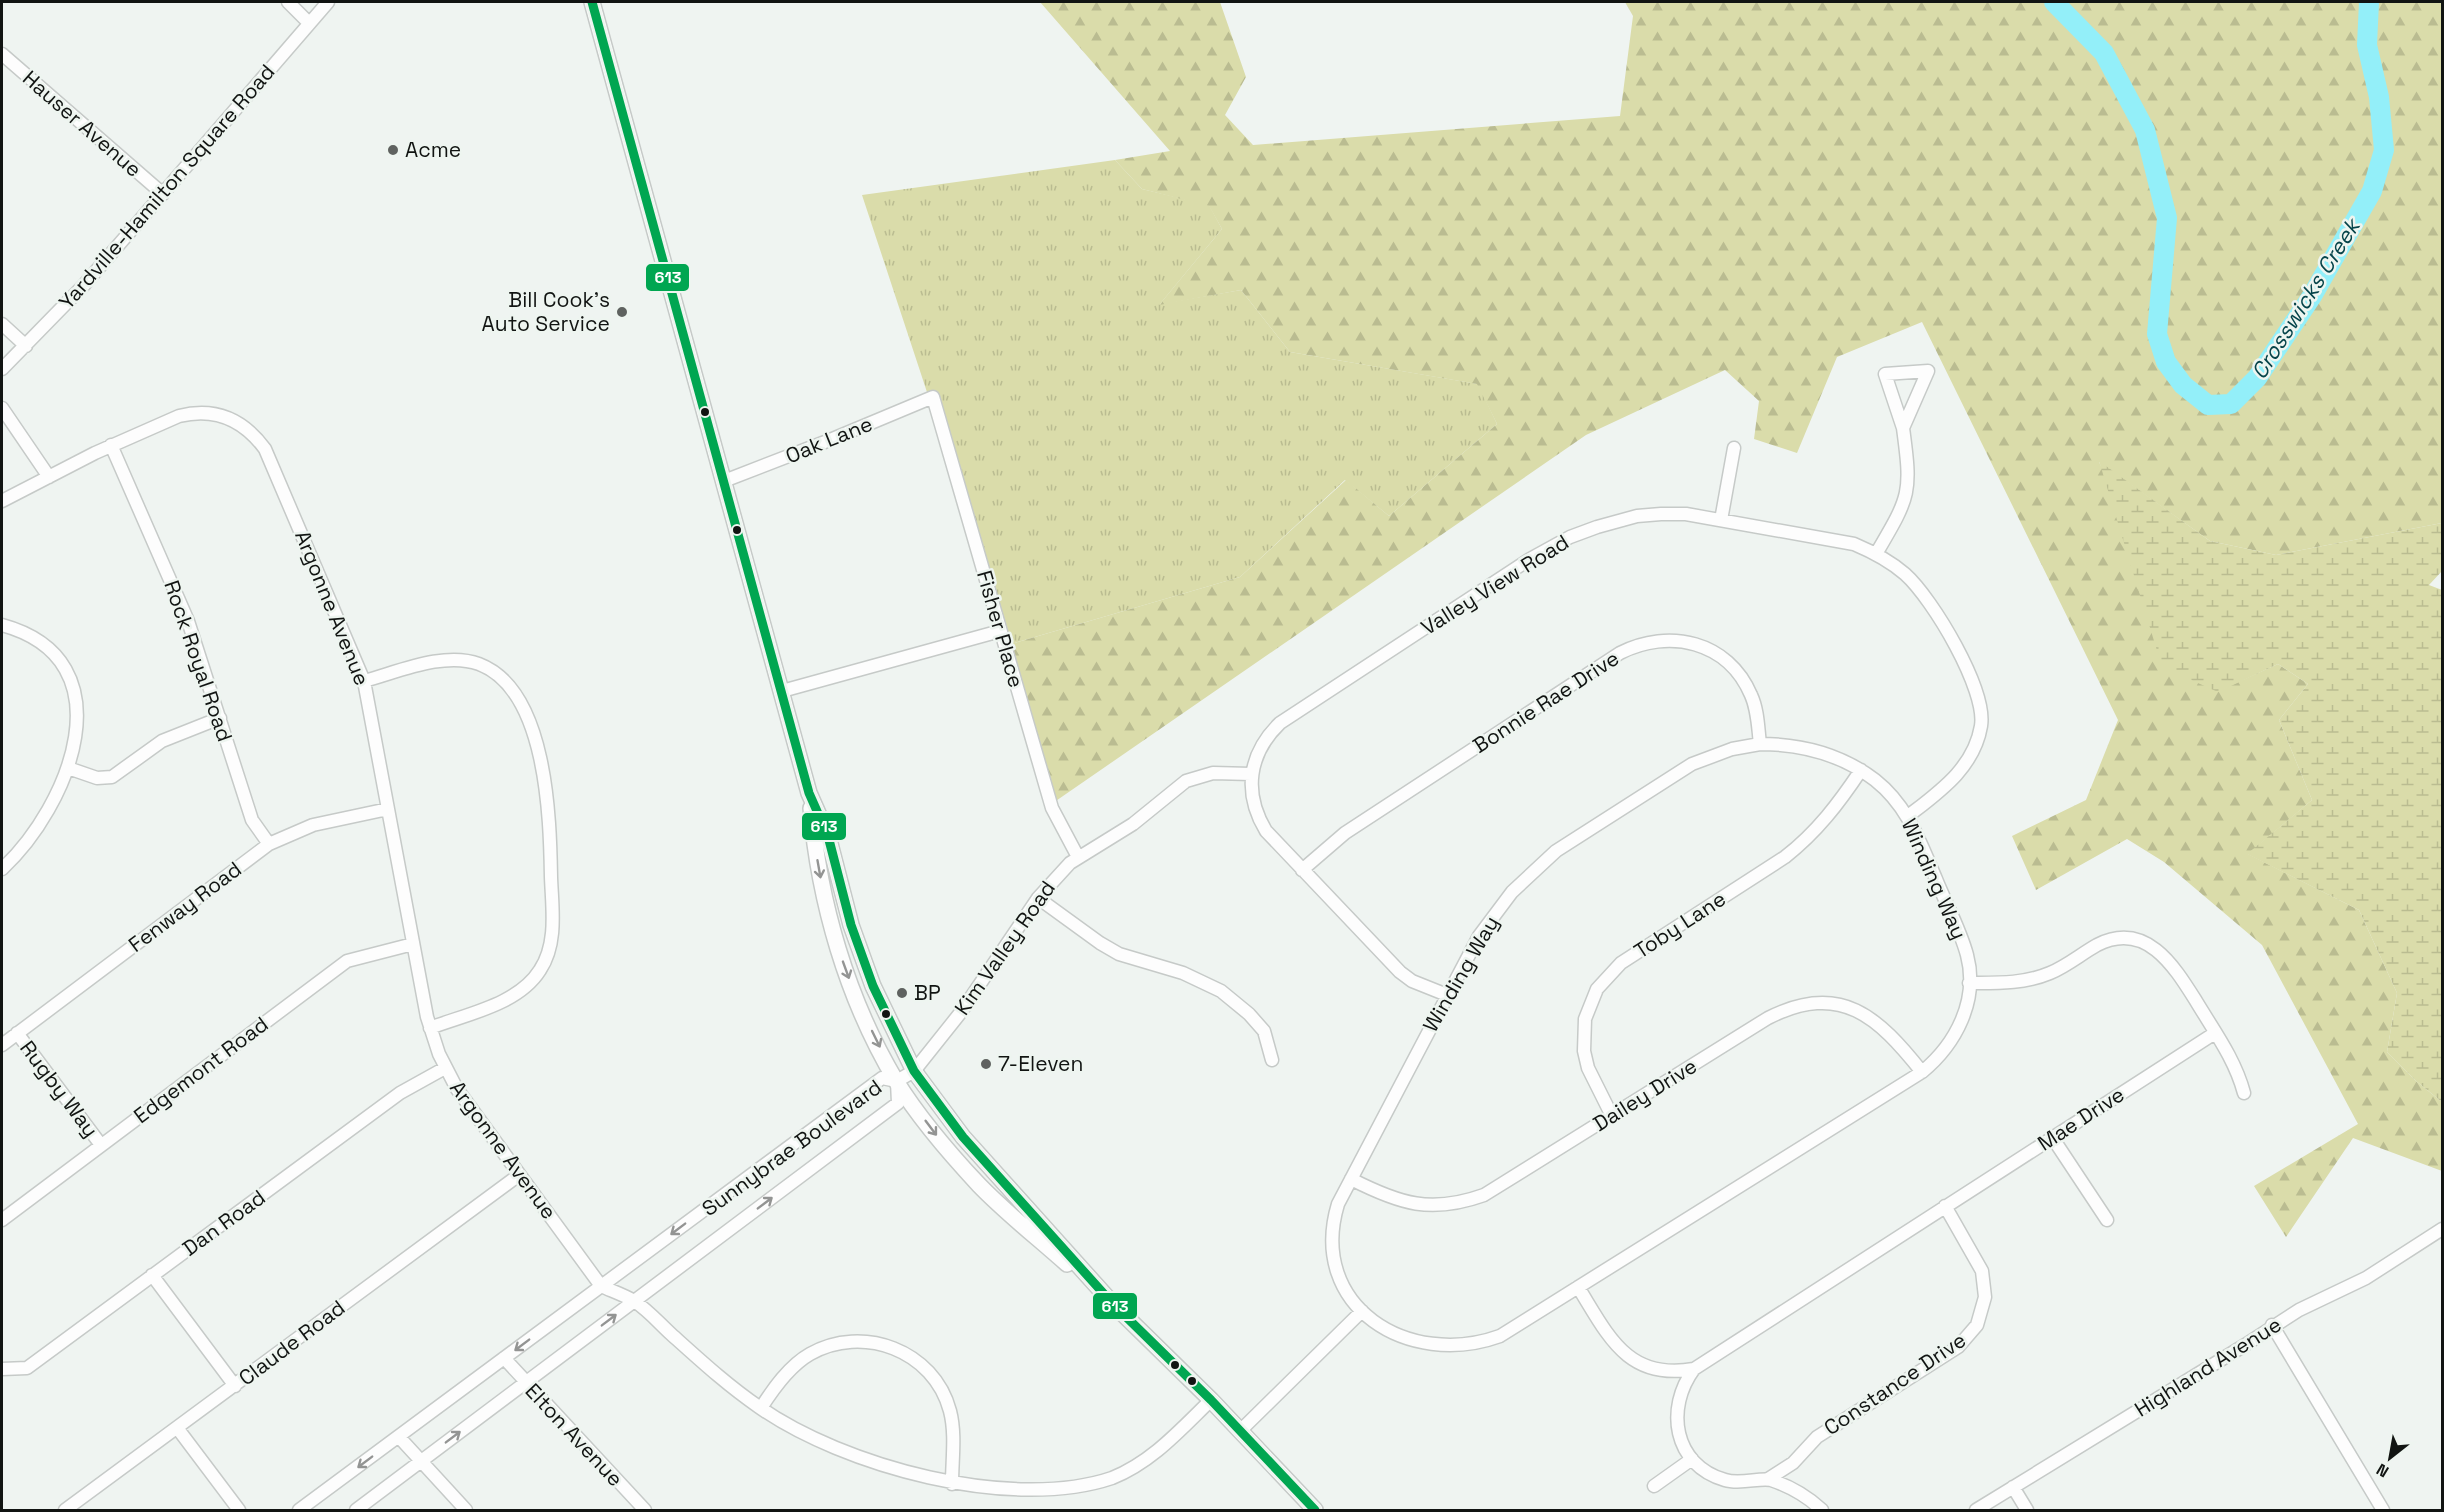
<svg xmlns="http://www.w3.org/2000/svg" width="2444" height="1512" viewBox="0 0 2444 1512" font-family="'Space Grotesk',sans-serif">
<defs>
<pattern id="grass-tufts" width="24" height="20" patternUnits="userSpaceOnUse" patternTransform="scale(1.5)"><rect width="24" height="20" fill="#dadcaa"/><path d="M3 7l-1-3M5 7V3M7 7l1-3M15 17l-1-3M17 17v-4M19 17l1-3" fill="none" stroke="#babc91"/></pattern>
<pattern id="forest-firs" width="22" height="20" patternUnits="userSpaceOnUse" patternTransform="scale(1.5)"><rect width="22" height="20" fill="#dadcaa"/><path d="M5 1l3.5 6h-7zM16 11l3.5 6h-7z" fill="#babc91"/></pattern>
<pattern id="wetland-marsh" width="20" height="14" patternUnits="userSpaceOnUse" patternTransform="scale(1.5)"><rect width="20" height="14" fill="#dadcaa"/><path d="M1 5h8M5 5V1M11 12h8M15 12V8" fill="none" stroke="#babc91"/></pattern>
</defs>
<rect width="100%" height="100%" fill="#eff4f1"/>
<!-- grass -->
<path fill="url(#grass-tufts)" d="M1115 160 1142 189 1209 205 1222 229 1160 304 1241 290 1290 352 1478 384 1497 424 1389 516 1345 480 1240 577 1004 646 952 468 862 195Z"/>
<!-- forest -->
<path fill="url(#forest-firs)" d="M1040 2H1220L1246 77 1225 115 1253 145 1620 116 1633 16 1625 2H2442V523L2276 555 2210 541 2099 462 2218 691 2278 664 2308 684 2279 720 2312 800 2248 854 2359 910 2397 993 2387 1052 2416 1081 2442 1102V1171L2353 1138 2286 1237 2254 1186 2358 1124 2262 945 2164 862 2127 839 2036 890 2012 836 2086 800 2118 720 1922 322 1837 357 1797 453 1754 439 1759 401 1725 370 1586 435 1050 805 1004 646 1240 577 1346 480 1389 516 1497 424 1477 384 1290 352 1241 290 1159 305 1222 229 1209 206 1142 189 1115 160 1170 151Z"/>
<!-- wetland -->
<path fill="url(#wetland-marsh)" d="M2099 461 2210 541 2276 555 2442 523V571L2429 585 2442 590V1102L2416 1081 2387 1052 2397 993 2359 910 2247 854 2312 800 2279 720 2308 684 2278 664 2218 692 2162 667Z"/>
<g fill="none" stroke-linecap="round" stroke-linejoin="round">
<!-- river -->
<path stroke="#93eff9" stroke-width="20" d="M2054 2 2104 53 2145 130 2167 218 2157 334 2166 362 2183 385 2208 405 2231 404 2257 378 2312 296 2372 191 2384 150 2379 97 2367 45 2369 2"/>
<!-- minor casing -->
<g stroke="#c6cac8" stroke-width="15">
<path id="minor" d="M288 2 309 23
M2 54 163 194
M2 324 26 346
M2 369 84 285 328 2
M1928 371 1903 428 1885 374Z
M2 408 49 477
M111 445 188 621 252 820 269 844
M724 481 830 440 933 397 1052 808 1078 857
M2 501 95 453 179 416C215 407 243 419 265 449L364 681 427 1017 439 1054 457 1089 601 1286C612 1291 624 1295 634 1301 648 1310 660 1324 671 1334 700 1360 727 1385 759 1407 843 1466 1011 1512 1112 1478 1152 1462 1180 1430 1211 1400
M1721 520 1734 448
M1876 554C1910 496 1912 494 1903 428
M2 625C130 660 69 807 2 869
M364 681C398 672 444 651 479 664 547 690 550 817 551 877 552 907 558 943 540 970 518 1005 466 1014 430 1028
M782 691 1000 631
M1760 744C1802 744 1841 754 1875 780 1908 806 1920 842 1936 879 1946 904 1960 929 1967 955 1979 1000 1956 1044 1922 1072L1500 1336C1409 1369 1307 1307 1338 1204L1479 936 1512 892 1556 851 1692 764 1732 749Z
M68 768 97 778 112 777 162 741 220 718
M1302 870 1345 833 1620 653C1669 628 1728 641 1751 695 1758 710 1758 728 1760 744
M1038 898 1100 943 1119 954 1183 973 1221 991 1249 1014 1264 1031 1272 1060
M1969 983C1997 983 2024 984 2050 973 2067 966 2081 954 2097 945 2146 920 2174 966 2196 1001 2214 1031 2235 1059 2244 1093
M1447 995 1412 981 1400 972 1266 831C1243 793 1248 754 1280 723L1530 559 1570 537 1597 527 1637 516 1661 514H1686L1854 544C1873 552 1890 561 1905 574 1933 599 1987 690 1981 726 1974 768 1939 792 1908 816
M17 1033 101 1145
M2 1045 269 844 313 825 388 809
M897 1081 914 1071 961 1012 1038 898 1070 863 1133 824 1186 781 1213 773 1251 774
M1612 1116 1588 1068 1584 1051 1585 1019 1597 989 1621 963 1785 857C1817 832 1839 803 1861 770
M2052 1137 2107 1220
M1351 1179C1400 1204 1431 1214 1484 1195L1768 1018C1841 981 1878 1017 1922 1072
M2 1220 347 961 413 944
M152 1275 235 1386
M1578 1287C1608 1335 1627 1381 1694 1369
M2272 1325 2383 1510
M504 1358 645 1510
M2 1369 27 1368 400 1093 445 1068
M761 1408C773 1389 789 1366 810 1354 862 1324 934 1350 950 1411 956 1434 952 1460 952 1484
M178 1429 239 1510
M1240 1431 1362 1311
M399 1437 466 1510
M1768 1479 1793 1463 1817 1437 1958 1347 1977 1325 1985 1297 1982 1271 1945 1206
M1654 1486 1692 1459
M2013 1487 2027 1510
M65 1510 519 1175
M299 1510 882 1078 897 1081
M356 1510 898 1103 897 1082
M1822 1510C1808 1497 1789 1486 1771 1480 1760 1477 1741 1485 1725 1480 1673 1465 1665 1408 1694 1369L2215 1033
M1976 1510 2245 1345 2299 1310 2366 1278 2442 1229"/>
</g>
<!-- major casing -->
<g stroke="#c6cac8" stroke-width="18">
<path id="major" d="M592 2 809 793 828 836 851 925 873 986 914 1071 963 1137 1113 1304 1211 1400 1315 1510
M811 808C819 902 847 999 896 1081 919 1118 949 1153 979 1185 1006 1213 1038 1238 1067 1264"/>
</g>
<!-- minor -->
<use href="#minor" stroke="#fdfdfd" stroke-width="12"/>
<!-- major -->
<use href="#major" stroke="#fdfdfd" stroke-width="15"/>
<!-- bus-1 casing -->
<g stroke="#eef5f0" stroke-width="14">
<path id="bus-1" d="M592 2 809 793 828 836 851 925 873 986 914 1071 963 1137 1113 1304 1211 1400 1315 1510"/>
</g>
<!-- bus-1 -->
<use href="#bus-1" stroke="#00a651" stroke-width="9"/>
</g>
<!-- one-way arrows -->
<defs><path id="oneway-shaft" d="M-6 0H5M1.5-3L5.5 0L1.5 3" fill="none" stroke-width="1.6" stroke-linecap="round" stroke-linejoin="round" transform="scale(1.5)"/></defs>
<g stroke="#939493">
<use href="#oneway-shaft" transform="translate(819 869) rotate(80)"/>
<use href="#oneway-shaft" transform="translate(846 970) rotate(70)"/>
<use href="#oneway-shaft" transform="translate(876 1039) rotate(64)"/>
<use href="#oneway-shaft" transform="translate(931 1128) rotate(53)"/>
<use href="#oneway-shaft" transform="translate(765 1203) rotate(-37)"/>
<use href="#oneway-shaft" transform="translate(678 1229) rotate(143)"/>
<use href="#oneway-shaft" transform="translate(609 1320) rotate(-37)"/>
<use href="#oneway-shaft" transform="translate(522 1345) rotate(143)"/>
<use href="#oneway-shaft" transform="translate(453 1437) rotate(-37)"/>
<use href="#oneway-shaft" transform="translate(365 1462) rotate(143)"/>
</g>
<!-- markers -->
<g fill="#5f6260" stroke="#eef5f0" stroke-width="2">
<circle cx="393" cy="150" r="6"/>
<circle cx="622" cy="312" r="6"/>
<circle cx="902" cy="993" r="6"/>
<circle cx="986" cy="1064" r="6"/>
</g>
<g fill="#111412" stroke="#eef5f0" stroke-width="2">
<circle cx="705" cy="412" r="5"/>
<circle cx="737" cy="530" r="5"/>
<circle cx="886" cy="1014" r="5"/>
<circle cx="1175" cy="1365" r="5"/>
<circle cx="1192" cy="1381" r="5"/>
</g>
<g text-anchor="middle" stroke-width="5" stroke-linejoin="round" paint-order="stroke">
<!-- street labels -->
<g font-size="21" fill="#111412" stroke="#eef5f0">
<text transform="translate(82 124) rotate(41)" y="7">Hauser Avenue</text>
<text transform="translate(167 187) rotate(-49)" y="7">Yardville-Hamilton Square Road</text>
<text transform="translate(829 440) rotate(-22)" y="7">Oak Lane</text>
<text transform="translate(1495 585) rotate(-32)" y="7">Valley View Road</text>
<text transform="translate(332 608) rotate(68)" y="7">Argonne Avenue</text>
<text transform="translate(1000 629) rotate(74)" y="7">Fisher Place</text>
<text transform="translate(198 661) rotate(71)" y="7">Rock Royal Road</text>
<text transform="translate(1546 702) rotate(-33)" y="7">Bonnie Rae Drive</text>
<text transform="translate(1934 879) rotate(66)" y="7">Winding Way</text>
<text transform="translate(185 907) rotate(-37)" y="7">Fenway Road</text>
<text transform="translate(1680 925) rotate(-33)" y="7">Toby Lane</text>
<text transform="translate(1005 948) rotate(-55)" y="7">Kim Valley Road</text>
<text transform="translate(1461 974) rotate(-60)" y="7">Winding Way</text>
<text transform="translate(201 1070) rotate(-37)" y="7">Edgemont Road</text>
<text transform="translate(59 1089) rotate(53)" y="7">Rugby Way</text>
<text transform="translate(1645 1095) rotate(-32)" y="7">Dailey Drive</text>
<text transform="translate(2081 1119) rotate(-33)" y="7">Mae Drive</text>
<text transform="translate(792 1148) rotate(-36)" y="7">Sunnybrae Boulevard</text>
<text transform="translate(503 1150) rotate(54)" y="7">Argonne Avenue</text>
<text transform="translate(224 1223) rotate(-36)" y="7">Dan Road</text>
<text transform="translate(292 1343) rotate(-37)" y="7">Claude Road</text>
<text transform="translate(2208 1367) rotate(-32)" y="7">Highland Avenue</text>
<text transform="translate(1895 1384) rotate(-34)" y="7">Constance Drive</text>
<text transform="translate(574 1435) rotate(47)" y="7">Elton Avenue</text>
</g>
<!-- poi labels -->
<g font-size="21" fill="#111412" stroke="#eef5f0" text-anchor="start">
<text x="405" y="157">Acme</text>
<text x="610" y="307" text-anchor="end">Bill Cook's<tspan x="610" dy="24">Auto Service</tspan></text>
<text x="914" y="1000">BP</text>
<text x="998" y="1071">7-Eleven</text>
</g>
<!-- water labels -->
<g font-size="22" font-style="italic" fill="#05444a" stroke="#eef5f0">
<text transform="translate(2305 299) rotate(-58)" y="8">Crosswicks Creek</text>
</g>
</g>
<g stroke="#eef5f0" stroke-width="2">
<rect x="645" y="263" width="45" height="29" rx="6" fill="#00a651"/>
<rect x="801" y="812" width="46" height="29" rx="6" fill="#00a651"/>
<rect x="1092" y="1292" width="46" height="28" rx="6" fill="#00a651"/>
</g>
<g font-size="16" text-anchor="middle" font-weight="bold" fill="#fff">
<text x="668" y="283">613</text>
<text x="824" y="832">613</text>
<text x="1115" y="1312">613</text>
</g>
<!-- border -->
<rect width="2444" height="1512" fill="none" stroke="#111412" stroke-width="6"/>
<!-- north arrow -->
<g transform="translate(2390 1458) rotate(211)" stroke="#eef5f0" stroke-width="4.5" paint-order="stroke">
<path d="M0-4.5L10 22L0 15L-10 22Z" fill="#111412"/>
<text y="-9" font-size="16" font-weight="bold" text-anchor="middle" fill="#111412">N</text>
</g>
</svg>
